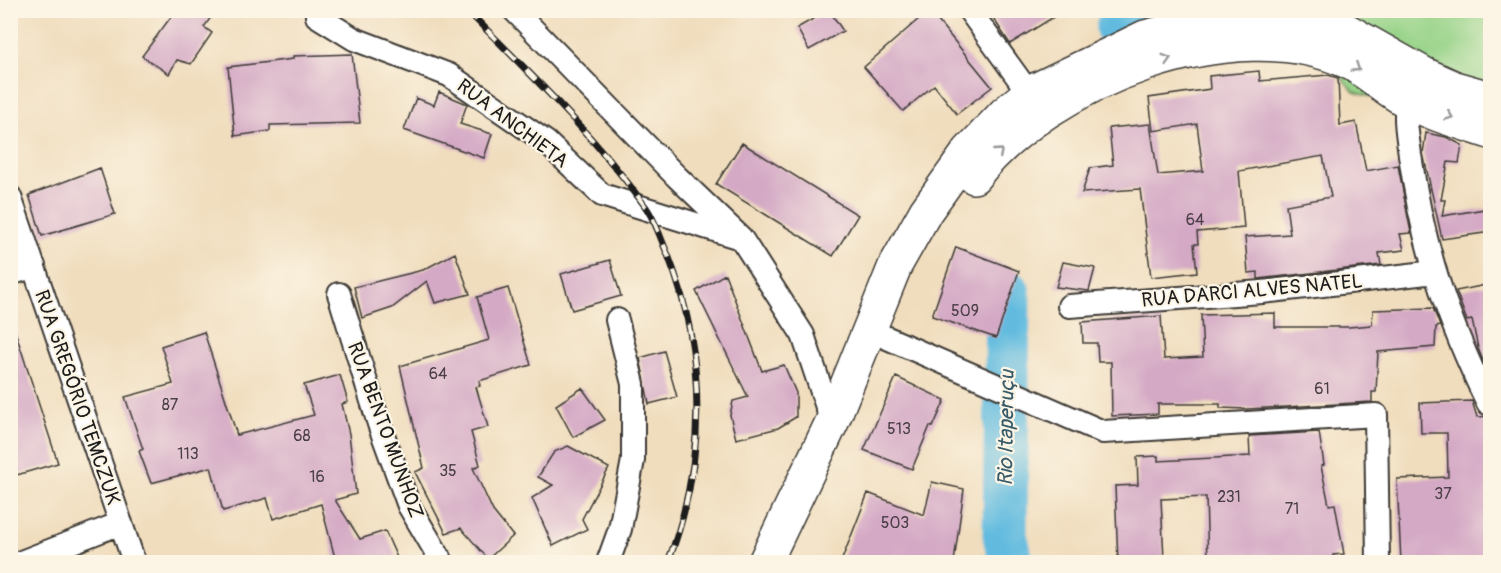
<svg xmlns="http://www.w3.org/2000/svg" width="1501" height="573" viewBox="0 0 1501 573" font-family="Pangolin,sans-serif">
<rect width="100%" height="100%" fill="#fcf5e5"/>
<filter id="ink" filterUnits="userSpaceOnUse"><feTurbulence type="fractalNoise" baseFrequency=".0167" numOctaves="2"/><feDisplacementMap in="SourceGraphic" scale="12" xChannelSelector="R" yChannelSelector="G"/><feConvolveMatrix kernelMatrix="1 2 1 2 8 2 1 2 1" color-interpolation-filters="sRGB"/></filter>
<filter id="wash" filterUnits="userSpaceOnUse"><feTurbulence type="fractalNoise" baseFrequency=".008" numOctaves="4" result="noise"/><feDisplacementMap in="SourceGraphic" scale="24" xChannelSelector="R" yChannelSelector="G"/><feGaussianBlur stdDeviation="1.35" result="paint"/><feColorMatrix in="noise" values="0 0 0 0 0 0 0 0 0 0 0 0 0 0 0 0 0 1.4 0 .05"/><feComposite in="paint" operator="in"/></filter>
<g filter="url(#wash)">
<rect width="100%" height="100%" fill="#f0ddbd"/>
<!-- green -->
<path fill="#97d388" stroke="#5a7852" stroke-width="1.5" d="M1271 11H1490V130L1354 92 1298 27Z"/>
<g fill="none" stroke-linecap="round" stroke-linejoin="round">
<!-- river -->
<path stroke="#62bbdf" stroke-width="45" d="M1118 28 1125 10
M1008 293 1005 535 1011 562"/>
</g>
<g id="blocks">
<!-- building -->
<path fill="#d4a9c5" d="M176 10H216L204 27 212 33 191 64 177 60 169 74 142 56Z
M829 10 843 31 809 50 797 28Z
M929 10 992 87 957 114 934 85 903 111 864 67Z
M988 10H1065L1010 44Z
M352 54 360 123 270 125V131L235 136 228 67 293 59V56Z
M1259 71 1260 81 1328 75 1338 78 1340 125 1356 122 1366 171 1398 165 1411 233 1400 234 1404 250 1379 253 1381 265 1258 279V272L1248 273 1245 237 1290 234 1286 205 1331 197 1323 156 1239 171 1244 228 1197 232 1198 244H1194L1197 272 1151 277 1140 189 1082 193 1090 168 1113 165 1109 128 1150 124 1158 175 1203 171 1197 124 1153 131 1149 98 1210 89 1209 76Z
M439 92 467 104 460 124 492 134 484 158 404 130 416 98 434 105Z
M1426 133 1446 137 1462 145 1459 163 1448 162 1441 200H1445L1442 216 1491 208V232L1442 239 1423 153Z
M742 143 858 215 833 256 716 184Z
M100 168 115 214 42 236 29 195Z
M956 247 1019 271 996 338 932 316Z
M455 253 470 294 435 303 427 281 392 308 362 318 354 287 423 270Z
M610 260 621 296 572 310 561 274Z
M1063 262 1095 268 1089 291 1056 287Z
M725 274 762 371 784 365 796 393V417L778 428 736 439 730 415 733 401 748 397 696 291Z
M1491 284V365L1485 366 1478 348 1472 320 1467 321 1456 291Z
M508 288 531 365 479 381 480 386 476 387 488 427 471 432 480 465 473 468 493 511 513 536 488 559 461 528 446 533 415 472 424 468 400 366 489 340 477 297Z
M1433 308 1440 326 1436 327 1435 347 1378 352 1376 392H1372V402L1248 409 1220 408V404H1158V414L1112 416 1111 362H1098L1097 343H1083L1082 322 1161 316 1164 359 1203 357 1201 315 1275 313V327H1349L1372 325 1373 310Z
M10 331H15L58 463 10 477Z
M204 332 237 435 314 415 304 385 340 375 348 402 342 404 349 434 356 494 335 500 360 539 385 531 399 562H336L321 504 273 519 267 498 223 511 211 467 151 483 139 451 143 449 125 397 173 384 161 346Z
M664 351 677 397 649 404 640 358Z
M896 377 945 400 933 427 930 426 912 469 864 450Z
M582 388 605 420 573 437 556 405Z
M1472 401 1477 417 1491 416V562H1401L1397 479 1448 477 1447 433H1421L1420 403Z
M1319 432 1324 465 1321 466 1329 505 1335 504 1344 554 1333 555V562H1208L1206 497 1161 499 1164 559H1155V562H1118L1115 486 1138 485 1137 457 1158 456V461L1250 456 1249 436Z
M568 446 609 468 582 519 587 529 553 546 532 498 553 485 538 477 554 452Z
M932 482 964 489 954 562H841L868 493 924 515Z"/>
</g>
</g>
<g filter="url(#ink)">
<use href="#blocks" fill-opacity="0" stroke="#3c3934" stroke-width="1.5"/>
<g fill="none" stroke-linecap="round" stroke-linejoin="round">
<!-- street casing -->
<g stroke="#3c3934" stroke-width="26">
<path id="street" d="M514 10 677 177 741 238 803 335 832 422
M969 10 1029 93
M317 16 354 39 449 75 546 142 602 195 734 236
M1412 93C1401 109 1408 136 1410 155 1423 248 1447 319 1488 403
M10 197 134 562
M10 274 34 266
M339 294 379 424 409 506 442 562
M1069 306 1262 292 1435 272
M869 330 1103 432 1376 415 1378 562
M21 562 121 523
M608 562 620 529 633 460V384L617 320"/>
</g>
<!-- secondary casing -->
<g stroke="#3c3934" stroke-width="36">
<path id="secondary" d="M974 177C1047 82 1234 9 1348 62 1368 72 1385 89 1405 100 1430 114 1463 123 1490 132
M765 562 832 422 895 266 926 211 969 151 1004 114 1029 93 1145 37 1230 16 1284 13 1337 25 1424 74 1455 88 1490 98"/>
</g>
<!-- street -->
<use href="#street" stroke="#fff" stroke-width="22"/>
<!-- secondary -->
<use href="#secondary" stroke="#fff" stroke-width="33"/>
<!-- rail casing -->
<g stroke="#1c1c1c" stroke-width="7">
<path id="rail" d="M467 10C529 73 593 134 645 206 655 219 661 240 668 255 707 354 706 463 668 562"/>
</g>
<!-- rail -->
<use href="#rail" stroke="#fcf5e5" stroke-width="4.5" stroke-dasharray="14" stroke-linecap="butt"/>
</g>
<!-- one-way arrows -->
<defs><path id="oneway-chevron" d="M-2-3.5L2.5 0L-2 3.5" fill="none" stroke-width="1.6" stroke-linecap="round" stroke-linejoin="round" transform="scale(1.5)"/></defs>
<g stroke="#999">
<use href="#oneway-chevron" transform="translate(1167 59) rotate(-17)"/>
<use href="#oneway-chevron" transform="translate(1356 68) rotate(33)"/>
<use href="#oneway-chevron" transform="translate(1449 116) rotate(21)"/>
<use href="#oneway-chevron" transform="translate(999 152) rotate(-41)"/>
</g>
</g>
<g text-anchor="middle" stroke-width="4.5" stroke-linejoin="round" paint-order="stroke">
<!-- number labels -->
<g font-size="16" fill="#4a3f46">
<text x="1195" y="225">64</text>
<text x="965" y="316">509</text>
<text x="438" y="379">64</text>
<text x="1322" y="394">61</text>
<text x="170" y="410">87</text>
<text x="899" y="434">513</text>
<text x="302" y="441">68</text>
<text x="188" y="459">113</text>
<text x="448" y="476">35</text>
<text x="317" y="482">16</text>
<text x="1443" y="499">37</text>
<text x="1229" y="502">231</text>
<text x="1292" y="514">71</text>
<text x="895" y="528">503</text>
</g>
<!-- street labels -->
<g font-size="20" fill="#1c1c1c" stroke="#fcf5e5">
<text transform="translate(513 123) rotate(37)" y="7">RUA ANCHIETA</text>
<text transform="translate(1252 290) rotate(-5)" y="7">RUA DARCI ALVES NATEL</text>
<text transform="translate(78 397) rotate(71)" y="7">RUA GREGÓRIO TEMCZUK</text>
<text transform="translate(386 430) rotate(70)" y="7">RUA BENTO MUNHOZ</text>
</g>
<!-- water labels -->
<g font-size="21" font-style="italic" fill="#385c6a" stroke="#fcf5e5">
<text transform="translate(1006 428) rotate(-89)" y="7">Rio Itaperuçu</text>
</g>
</g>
<!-- margin -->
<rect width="1501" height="573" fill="none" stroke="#fcf5e5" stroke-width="36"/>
</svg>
